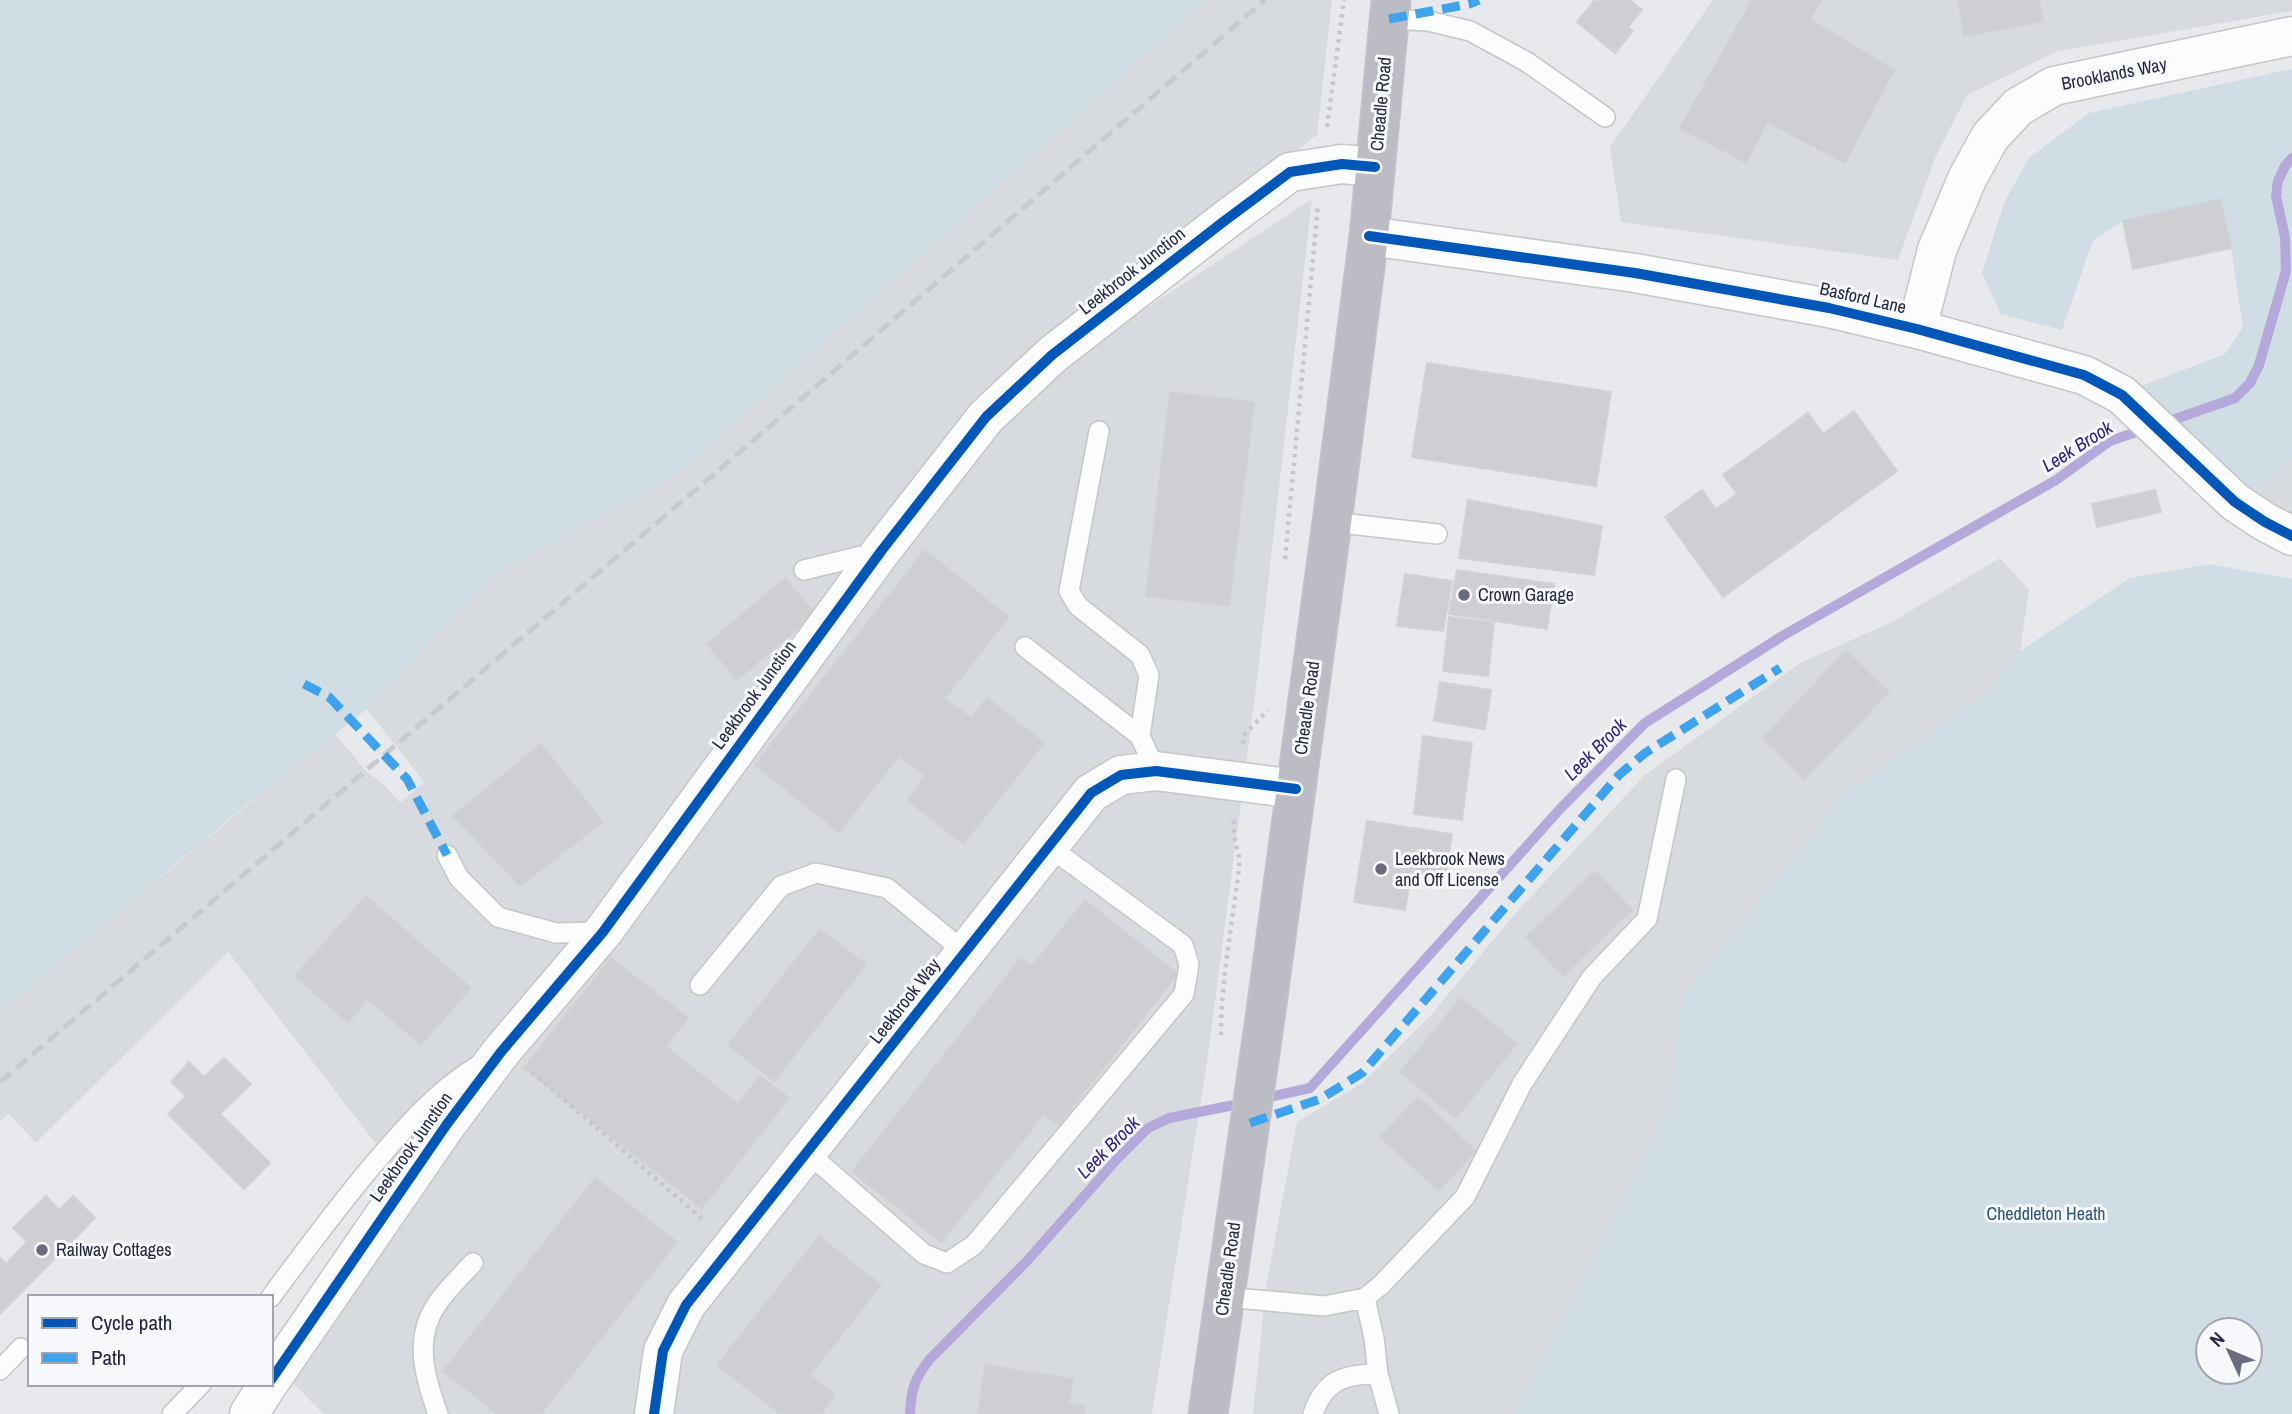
<svg xmlns="http://www.w3.org/2000/svg" width="2292" height="1414" viewBox="0 0 2292 1414" font-family="'Archivo Narrow',sans-serif">
<rect width="100%" height="100%" fill="#e7e9ec"/>
<!-- built -->
<path fill="#d7dadf" d="M1123 0H1332L1317 135 1198 224 1013 396 1312 199 1257 680 1208 1055 1152 1414H323L271 1360 397 1171 228 952 36 1143 9 1114 0 1121V1011L334 733 366 771 386 787 400 803 424 782 367 709 703 352Z
M1713 0H2292V11L2058 51 1967 95 1935 158 1898 260 1621 222 1610 147Z
M2292 458V514L2253 491Z
M2000 558 2029 590 2020 651 1983 696 1841 796 1682 998 1670 1103 1516 1414H1253L1266 1287 1297 1122 1361 1084 1431 1015 1514 915 1645 775 1800 663 1890 623Z"/>
<!-- green -->
<path fill="#d0dde5" fill-rule="evenodd" d="M0 0H1206L678 473 494 574 367 709 246 805 0 1011Z
M2292 69V458L2253 491 2139 387 2225 354 2243 327 2231 248 2220 199 2123 221 2093 240 2062 330 2001 314 1982 273 2004 203 2029 158 2089 113Z
M2209 564 2292 579V1414H1516L1670 1103 1682 998 1841 796 1983 696 2020 651 2130 578ZM2208 1330H2250V1372H2208Z"/>
<g fill="none" stroke-linecap="round" stroke-linejoin="round">
<!-- stream -->
<path stroke="#b4a9da" stroke-width="10" d="M2164 423 2235 398 2250 383 2259 365 2286 271 2285 237 2276 196 2278 181 2285 166 2292 158
M1260 1099 1310 1088 1560 809 1645 723 1784 635 2056 480 2110 441 2145 429
M910 1414C911 1390 914 1380 929 1360L1027 1261 1117 1159 1148 1128 1169 1118 1244 1103"/>
</g>
<!-- building -->
<path fill="#cecfd3" stroke="#d0d2d5" stroke-width="2" d="M1595 0 1598 2 1600 0H1630L1642 10 1628 27 1633 31 1615 53 1577 22Z
M1752 0H1821L1810 19 1894 70 1845 163 1767 122 1746 163 1680 128Z
M1958 0H2039L2043 21 1964 36Z
M2220 199 2231 248 2133 269 2123 221Z
M1427 363 1611 392 1596 486 1412 457Z
M1170 392 1254 402 1229 606 1146 596Z
M1854 411 1897 471 1723 597 1665 517 1702 490 1716 509 1737 494 1723 475 1808 413 1823 434Z
M2155 490 2161 512 2097 527 2092 504Z
M1468 500 1602 526 1594 575 1459 558Z
M925 550 1009 617 945 698 971 718 987 698 1044 743 963 844 907 800 925 776 899 756 839 832 755 765Z
M1457 570 1554 584 1547 629 1449 614Z
M1405 574 1452 581 1443 631 1397 626Z
M785 578 815 614 737 680 707 644Z
M1449 617 1494 623 1488 676 1443 671Z
M1846 651 1889 692 1805 779 1763 738Z
M1440 682 1491 690 1485 729 1434 721Z
M1423 736 1472 743 1462 820 1414 814Z
M541 744 603 822 520 886 453 816Z
M1367 821 1452 834 1445 878 1411 873 1405 910 1354 902Z
M1595 871 1632 910 1563 976 1526 937Z
M366 896 471 988 421 1045 368 999 348 1023 295 976Z
M1085 900 1178 974 1058 1125 1044 1114 941 1242 852 1171 1021 958 1032 966Z
M820 929 866 965 774 1081 728 1045Z
M611 958 688 1018 666 1046 738 1104 760 1076 789 1098 702 1208 524 1068Z
M1461 998 1517 1044 1456 1118 1400 1072Z
M224 1058 251 1084 220 1114 270 1163 244 1189 168 1114 186 1096 171 1082 189 1062 204 1077Z
M1418 1097 1476 1151 1439 1191 1380 1137Z
M595 1178 677 1242 541 1414H498L443 1371Z
M46 1196 59 1210 73 1196 95 1218 0 1314V1258L6 1264 27 1242 13 1228Z
M819 1236 881 1285 810 1375 835 1395 821 1414H780L717 1365Z
M985 1365 1073 1379 1069 1403 1085 1406 1084 1414H978Z"/>
<g fill="none" stroke-linecap="round" stroke-linejoin="round">
<!-- lane casing -->
<g stroke="#c4c6c9" stroke-width="22">
<path id="lane" d="M1389 19 1428 21 1470 31 1527 62 1605 117
M1099 431 1069 591 1078 606 1140 655 1149 675 1140 736
M1332 522 1437 534
M804 570 878 552
M1025 647 1140 736 1156 771
M447 855 459 878 498 917 556 933 602 932
M700 985 781 886 816 873 887 888 966 953
M808 1153 924 1254 947 1263 974 1245 1184 994 1189 965 1183 945 1048 846
M271 1297C304 1252 337 1208 372 1166 403 1130 435 1092 476 1067
M1224 1297 1324 1306 1365 1298 1381 1285 1465 1197 1522 1084 1592 977 1647 919 1676 779
M1365 1298 1374 1338 1378 1374 1389 1414
M0 1370 21 1348
M172 1414 201 1384
M438 1414C425 1378 413 1338 437 1304 447 1289 461 1276 473 1263
M1313 1414C1324 1380 1345 1374 1378 1374"/>
</g>
<!-- street casing -->
<g stroke="#c4c6c9" stroke-width="41">
<path id="street" d="M1369 236 1635 273 1829 308 1917 329 2084 375 2122 395 2235 502 2265 522 2292 536
M1917 329 1937 250 1967 179 1990 137 2018 107 2054 86 2292 36
M271 1380 447 1124 501 1052 603 932 882 550 986 417 1052 355 1223 222 1290 172 1342 164 1375 167
M249 1414 268 1384
M654 1414 663 1351 686 1305 1091 793 1121 775 1156 771 1296 789"/>
</g>
<!-- highway casing -->
<g stroke="#c2c4cb" stroke-width="41">
<path id="highway" d="M1208 1414 1266 1011 1332 522 1369 236 1391 0"/>
</g>
<!-- path -->
<path stroke="#c6c7ce" stroke-width="4.5" stroke-dasharray="3.5 5" stroke-linecap="butt" d="M1327 127 1344 0
M1285 559 1318 205
M1243 744 1245 734 1268 710
M1221 1035C1221 977 1233 924 1239 867 1241 851 1231 838 1234 819
M532 1072 706 1222"/>
<!-- lane -->
<use href="#lane" stroke="#fbfcfc" stroke-width="19"/>
<!-- street -->
<use href="#street" stroke="#fbfcfc" stroke-width="38"/>
<!-- highway -->
<use href="#highway" stroke="#bcbdc4" stroke-width="38"/>
<!-- rail -->
<path stroke="#c8cacd" stroke-width="5" stroke-dasharray="14 7" stroke-linecap="butt" d="M0 1082 713 475 1265 0"/>
<!-- quiet -->
<path stroke="#3ea3ec" stroke-width="9" stroke-dasharray="18 9" stroke-linecap="butt" d="M1389 19 1469 4 1479 0
M304 684 329 697 407 779 447 855
M1250 1123 1320 1099 1362 1073 1619 775 1645 753 1780 668"/>
<!-- cycleway casing -->
<g stroke="#f6f8fb" stroke-width="15">
<path id="cycleway" d="M1369 236 1635 273 1829 308 1917 329 2084 375 2122 395 2235 502 2265 522 2292 536
M271 1380 447 1124 501 1052 603 932 882 550 986 417 1052 355 1223 222 1290 172 1342 164 1375 167
M654 1414 663 1351 686 1305 1091 793 1121 775 1156 771 1296 789"/>
</g>
<!-- cycleway -->
<use href="#cycleway" stroke="#0057b8" stroke-width="10"/>
</g>
<!-- markers -->
<g fill="#686c7d" stroke="#f6f8fb" stroke-width="2.5">
<circle cx="1464" cy="595" r="7"/>
<circle cx="1381" cy="869" r="7"/>
<circle cx="42" cy="1250" r="7"/>
</g>
<g text-anchor="middle" stroke-width="6" stroke-linejoin="round" paint-order="stroke">
<!-- street labels -->
<g font-size="18" fill="#242941" stroke="#f6f8fb">
<text transform="translate(2114 74) rotate(-11)" y="6">Brooklands Way</text>
<text transform="translate(1381 104) rotate(-85)" y="6">Cheadle Road</text>
<text transform="translate(1132 271) rotate(-38)" y="6">Leekbrook Junction</text>
<text transform="translate(1863 298) rotate(13)" y="6">Basford Lane</text>
<text transform="translate(754 695) rotate(-54)" y="6">Leekbrook Junction</text>
<text transform="translate(1307 708) rotate(-82)" y="6">Cheadle Road</text>
<text transform="translate(905 1001) rotate(-52)" y="6">Leekbrook Way</text>
<text transform="translate(411 1147) rotate(-55)" y="6">Leekbrook Junction</text>
<text transform="translate(1228 1269) rotate(-82)" y="6">Cheadle Road</text>
</g>
<!-- poi labels -->
<g font-size="18" fill="#242941" stroke="#f6f8fb" text-anchor="start">
<text x="1478" y="601">Crown Garage</text>
<text x="1395" y="865">Leekbrook News<tspan x="1395" dy="21">and Off License</tspan></text>
<text x="56" y="1256">Railway Cottages</text>
</g>
<!-- park labels -->
<g font-size="18" fill="#2d5578" stroke="#f6f8fb">
<text x="2046" y="1220">Cheddleton Heath</text>
</g>
<!-- water labels -->
<g font-size="19" font-style="italic" fill="#351d7e" stroke="#f6f8fb">
<text transform="translate(2077 446) rotate(-32)" y="7">Leek Brook</text>
<text transform="translate(1595 749) rotate(-45)" y="7">Leek Brook</text>
<text transform="translate(1108 1147) rotate(-45)" y="7">Leek Brook</text>
</g>
</g>
<!-- legend -->
<rect x="28" y="1295" width="245" height="91" fill="#f6f8fb" stroke="#a2a5b1" stroke-width="2"/>
<rect x="42" y="1318" width="35" height="10" fill="#0057b8" stroke="#a2a5b1" stroke-width="2"/>
<text x="91" y="1330" font-size="21" fill="#242941">Cycle path</text>
<rect x="42" y="1353" width="35" height="10" fill="#3ea3ec" stroke="#a2a5b1" stroke-width="2"/>
<text x="91" y="1365" font-size="21" fill="#242941">Path</text>
<!-- north arrow -->
<g transform="translate(2229 1351) rotate(314)"><circle r="33" fill="#f6f8fb" stroke="#a2a5b1" stroke-width="2"/>
<path d="M0-5L12 26L0 18L-12 26Z" fill="#686c7d"/>
<text y="-10" font-size="19" font-weight="bold" text-anchor="middle" fill="#242941">N</text>
</g>
</svg>
